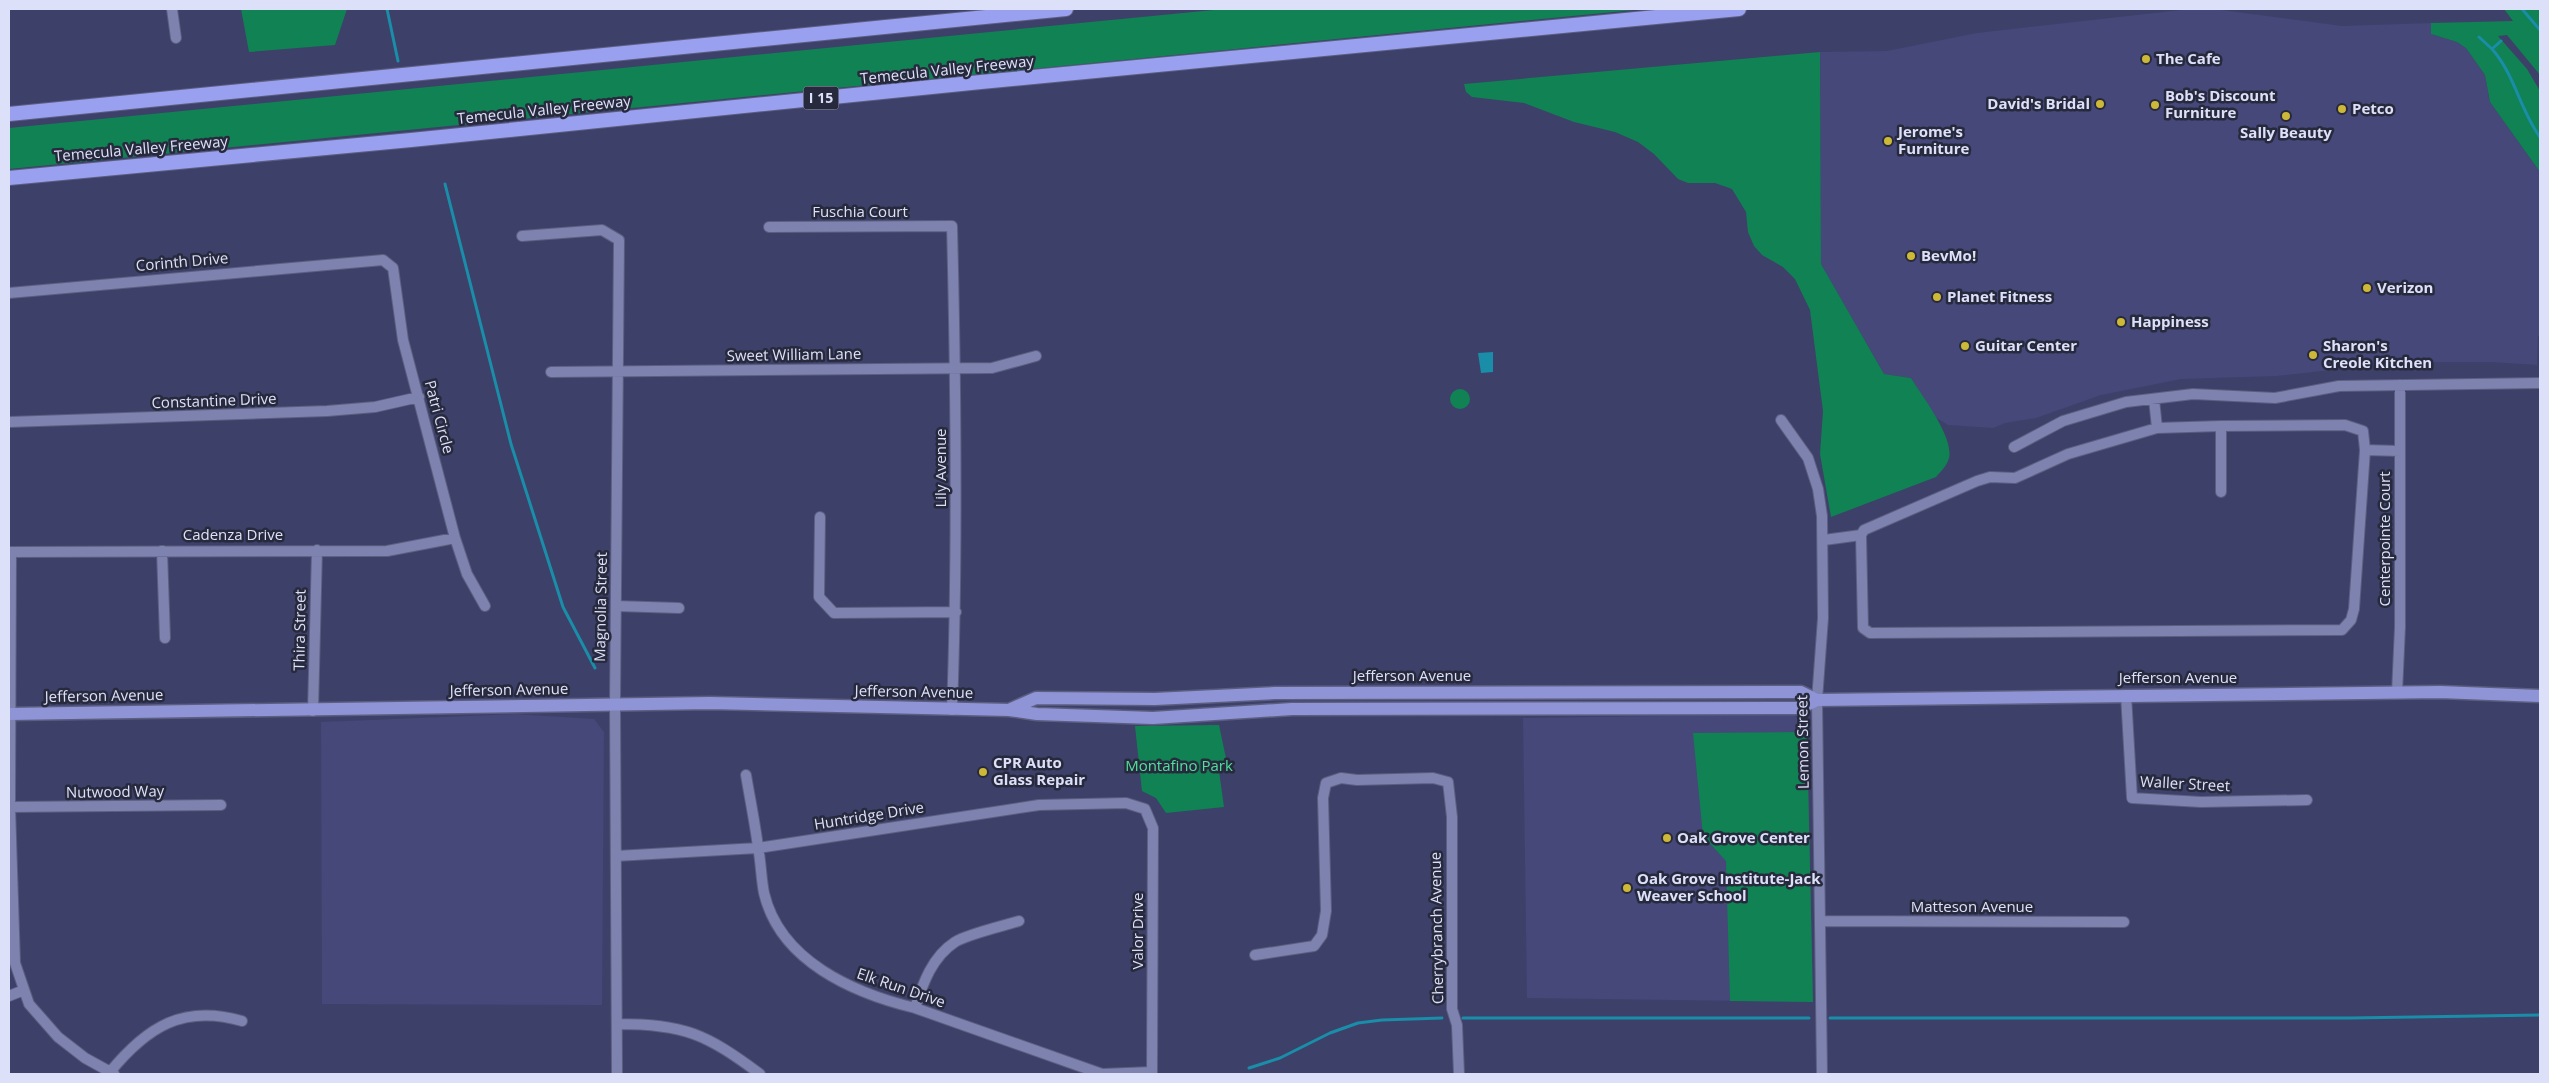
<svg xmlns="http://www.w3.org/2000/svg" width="2549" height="1083" viewBox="0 0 2549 1083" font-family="'Open Sans',sans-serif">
<rect width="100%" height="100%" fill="#3d4068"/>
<!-- built -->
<path fill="#454878" d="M2190 9H2214L2342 26 2431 23V34L2457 42 2466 48 2485 75 2490 102 2540 172V336H2538L2537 365 2492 362H2427L2375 365 2277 376 2181 379 2101 395 2036 418 2005 423 1993 428 1948 425 1935 417 1911 378 1884 374 1821 264 1820 52 1887 51 1977 33Z
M515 714 594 719 604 732 602 1005 322 1004 321 722Z
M1794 714 1807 732 1813 1002 1527 998 1523 718Z"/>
<!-- green -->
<path fill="#108254" d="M241 9H347L335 45 249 52Z
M1224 9H1644L9 169V128Z
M2504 9H2540V75L2507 35 2498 36 2527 69 2540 91V172L2490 102 2485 75 2466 48 2457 42 2431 34V23L2513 21Z
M1820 52 1821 264 1884 374 1911 378C1922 396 1954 437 1949 458 1947 466 1941 471 1936 477L1831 517 1820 454 1823 411 1810 310 1795 279 1783 267 1762 255 1754 246 1748 232 1746 212 1732 189 1715 183H1688L1678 179 1654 154 1638 142 1615 132 1574 122 1524 103 1472 97 1466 92 1464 84Z
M1450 399a10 10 0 1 1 20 0a10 10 0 1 1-20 0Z
M1219 725 1227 763 1218 764 1224 807 1166 813 1156 798 1142 791 1135 726Z
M1807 732 1813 1002 1730 1001 1726 861 1703 836 1693 733Z"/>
<!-- water -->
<path fill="#1a8da8" d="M1493 352V372L1481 373 1478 353Z"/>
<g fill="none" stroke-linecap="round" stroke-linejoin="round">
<!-- stream -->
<path stroke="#1a8da8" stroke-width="3" d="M387 9 398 61
M2522 9 2540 30
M2479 37 2492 49 2501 41
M2492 49C2515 75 2520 110 2540 137
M445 184 511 444 563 607 595 668
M1463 1018H1809
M1830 1018H2351L2540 1015
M1249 1068 1280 1058 1330 1033 1358 1023 1382 1020 1442 1018"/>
<!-- minor casing -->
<g stroke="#5c5e80" stroke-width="12">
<path id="minor" d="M172 9 176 38
M769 227 952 226C956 387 958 549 952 710
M522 236 602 230 619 240 615 704 617 1074
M9 293 383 260 393 268 403 340 455 538 467 574 485 606
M551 372 992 368 1036 356
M2154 399 2157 428
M1781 420 1808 458 1818 489 1822 516 1823 618 1817 700 1822 1074
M9 422 327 411 375 407 419 397
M2221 426 2157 428 2068 454 2015 478 1990 477 1977 481 1864 530 1861 535 1863 628 1870 633 2342 630 2351 620 2354 609 2365 450
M2014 447 2063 421 2126 402 2193 394 2275 398 2339 386 2540 383
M2221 492V426L2345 425 2363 431 2365 450 2400 451
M820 517 819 597 834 613 956 612
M1824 540 1861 535
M162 551 165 638
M9 552 387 551 455 538
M11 552 10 807 15 963 29 1004 58 1037 85 1058 114 1074
M616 606 679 608
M2397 693 2400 627V385
M2126 695 2132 798 2201 802 2307 800
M313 711 317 550
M746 775C750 799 755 823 758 847 761 862 761 878 764 893 780 961 853 993 915 1008L1102 1074 1152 1072
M9 807 221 805
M616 856 758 848 1039 805 1126 803 1145 809 1153 828 1152 1074
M1821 921 2124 922
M1255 955 1314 946 1322 935 1326 911 1323 798 1326 783 1341 778 1357 780 1433 778 1448 782 1452 817V1009L1457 1025 1459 1074
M9 996 24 990
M915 1008C923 983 932 957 955 942 968 934 1003 926 1019 921
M617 1024C685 1024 706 1034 760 1074
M110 1072C147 1027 183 1004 242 1021"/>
</g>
<!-- major casing -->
<g stroke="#5c5e80" stroke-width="15">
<path id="major" d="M1011 709 1036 698 1155 699 1275 693 1801 692 1817 700
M9 714 710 703 1009 710 1037 714 1153 718 1292 709 1800 708 1817 700 2440 692 2540 696"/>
</g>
<!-- highway casing -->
<g stroke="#5c5e80" stroke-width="16">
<path id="highway" d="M9 114 1066 9
M9 178 411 140 981 82 1739 9"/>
</g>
<!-- minor -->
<use href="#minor" stroke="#7d82af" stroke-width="10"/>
<!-- major -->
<use href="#major" stroke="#8e94d5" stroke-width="12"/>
<!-- highway -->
<use href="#highway" stroke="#99a0ef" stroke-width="14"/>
</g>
<!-- markers -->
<g fill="#ceb837" stroke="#27293c" stroke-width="2">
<circle cx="2146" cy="59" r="5"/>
<circle cx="2100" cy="104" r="5"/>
<circle cx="2155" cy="105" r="5"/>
<circle cx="2342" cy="109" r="5"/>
<circle cx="2286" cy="116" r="5"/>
<circle cx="1888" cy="141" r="5"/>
<circle cx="1911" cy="256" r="5"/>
<circle cx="2367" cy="288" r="5"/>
<circle cx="1937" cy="297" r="5"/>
<circle cx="2121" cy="322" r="5"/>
<circle cx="1965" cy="346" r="5"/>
<circle cx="2313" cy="355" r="5"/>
<circle cx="983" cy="772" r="5"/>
<circle cx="1667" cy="838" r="5"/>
<circle cx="1627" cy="888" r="5"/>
</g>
<g text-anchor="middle" stroke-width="5" stroke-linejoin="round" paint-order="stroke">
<!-- shield labels -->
<rect fill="#27293c" stroke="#a6a9c0" stroke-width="1" x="803.5" y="86.5" width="35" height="23" rx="4"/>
<g font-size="14" font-weight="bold" fill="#dde0f9">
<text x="821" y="103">I 15</text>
</g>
<!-- poi labels -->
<g font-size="15" font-weight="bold" fill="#dde0f9" stroke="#27293c" text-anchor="start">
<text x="2156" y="64">The Cafe</text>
<text x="2165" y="101">Bob's Discount<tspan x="2165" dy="17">Furniture</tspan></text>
<text x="2090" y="109" text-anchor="end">David's Bridal</text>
<text x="2352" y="114">Petco</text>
<text x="1898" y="137">Jerome's<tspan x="1898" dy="17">Furniture</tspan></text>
<text x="2286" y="138" text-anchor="middle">Sally Beauty</text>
<text x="1921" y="261">BevMo!</text>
<text x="2377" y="293">Verizon</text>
<text x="1947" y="302">Planet Fitness</text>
<text x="2131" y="327">Happiness</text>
<text x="1975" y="351">Guitar Center</text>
<text x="2323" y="351">Sharon's<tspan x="2323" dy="17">Creole Kitchen</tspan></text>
<text x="993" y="768">CPR Auto<tspan x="993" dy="17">Glass Repair</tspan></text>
<text x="1677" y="843">Oak Grove Center</text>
<text x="1637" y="884">Oak Grove Institute-Jack<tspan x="1637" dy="17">Weaver School</tspan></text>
</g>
<!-- street labels -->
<g font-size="15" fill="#dde0f9" stroke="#27293c">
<text transform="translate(947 70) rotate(-6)" y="5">Temecula Valley Freeway</text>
<text transform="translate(544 110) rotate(-6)" y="5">Temecula Valley Freeway</text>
<text transform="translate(141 149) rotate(-5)" y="5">Temecula Valley Freeway</text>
<text x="860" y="217">Fuschia Court</text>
<text transform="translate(182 262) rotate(-5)" y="5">Corinth Drive</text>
<text transform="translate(794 355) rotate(-1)" y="5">Sweet William Lane</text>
<text transform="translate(214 401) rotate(-2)" y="5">Constantine Drive</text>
<text transform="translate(439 417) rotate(75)" y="5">Patri Circle</text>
<text transform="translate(941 468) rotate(-90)" y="5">Lily Avenue</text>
<text x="233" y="540">Cadenza Drive</text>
<text transform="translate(2385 539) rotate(-90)" y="5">Centerpointe Court</text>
<text transform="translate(601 607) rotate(-89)" y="5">Magnolia Street</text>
<text transform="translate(300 630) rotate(-89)" y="5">Thira Street</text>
<text x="1412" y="681">Jefferson Avenue</text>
<text x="2178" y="683">Jefferson Avenue</text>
<text transform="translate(509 690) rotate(-1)" y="5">Jefferson Avenue</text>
<text transform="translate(914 692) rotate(1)" y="5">Jefferson Avenue</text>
<text transform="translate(104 696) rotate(-1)" y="5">Jefferson Avenue</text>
<text transform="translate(1803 742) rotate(-91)" y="5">Lemon Street</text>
<text transform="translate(2185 784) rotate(3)" y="5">Waller Street</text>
<text transform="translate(115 792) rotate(-1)" y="5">Nutwood Way</text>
<text transform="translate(869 816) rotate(-9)" y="5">Huntridge Drive</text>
<text x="1972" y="912">Matteson Avenue</text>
<text transform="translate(1437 928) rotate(-91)" y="5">Cherrybranch Avenue</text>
<text transform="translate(1138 931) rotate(-90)" y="5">Valor Drive</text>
<text transform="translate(901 988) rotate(19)" y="5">Elk Run Drive</text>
</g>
<!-- park labels -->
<g font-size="15" fill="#4fe19d" stroke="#27293c">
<text x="1179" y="771">Montafino Park</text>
</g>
</g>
<!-- border -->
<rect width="2549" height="1083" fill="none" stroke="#dde0f9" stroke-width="20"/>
</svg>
